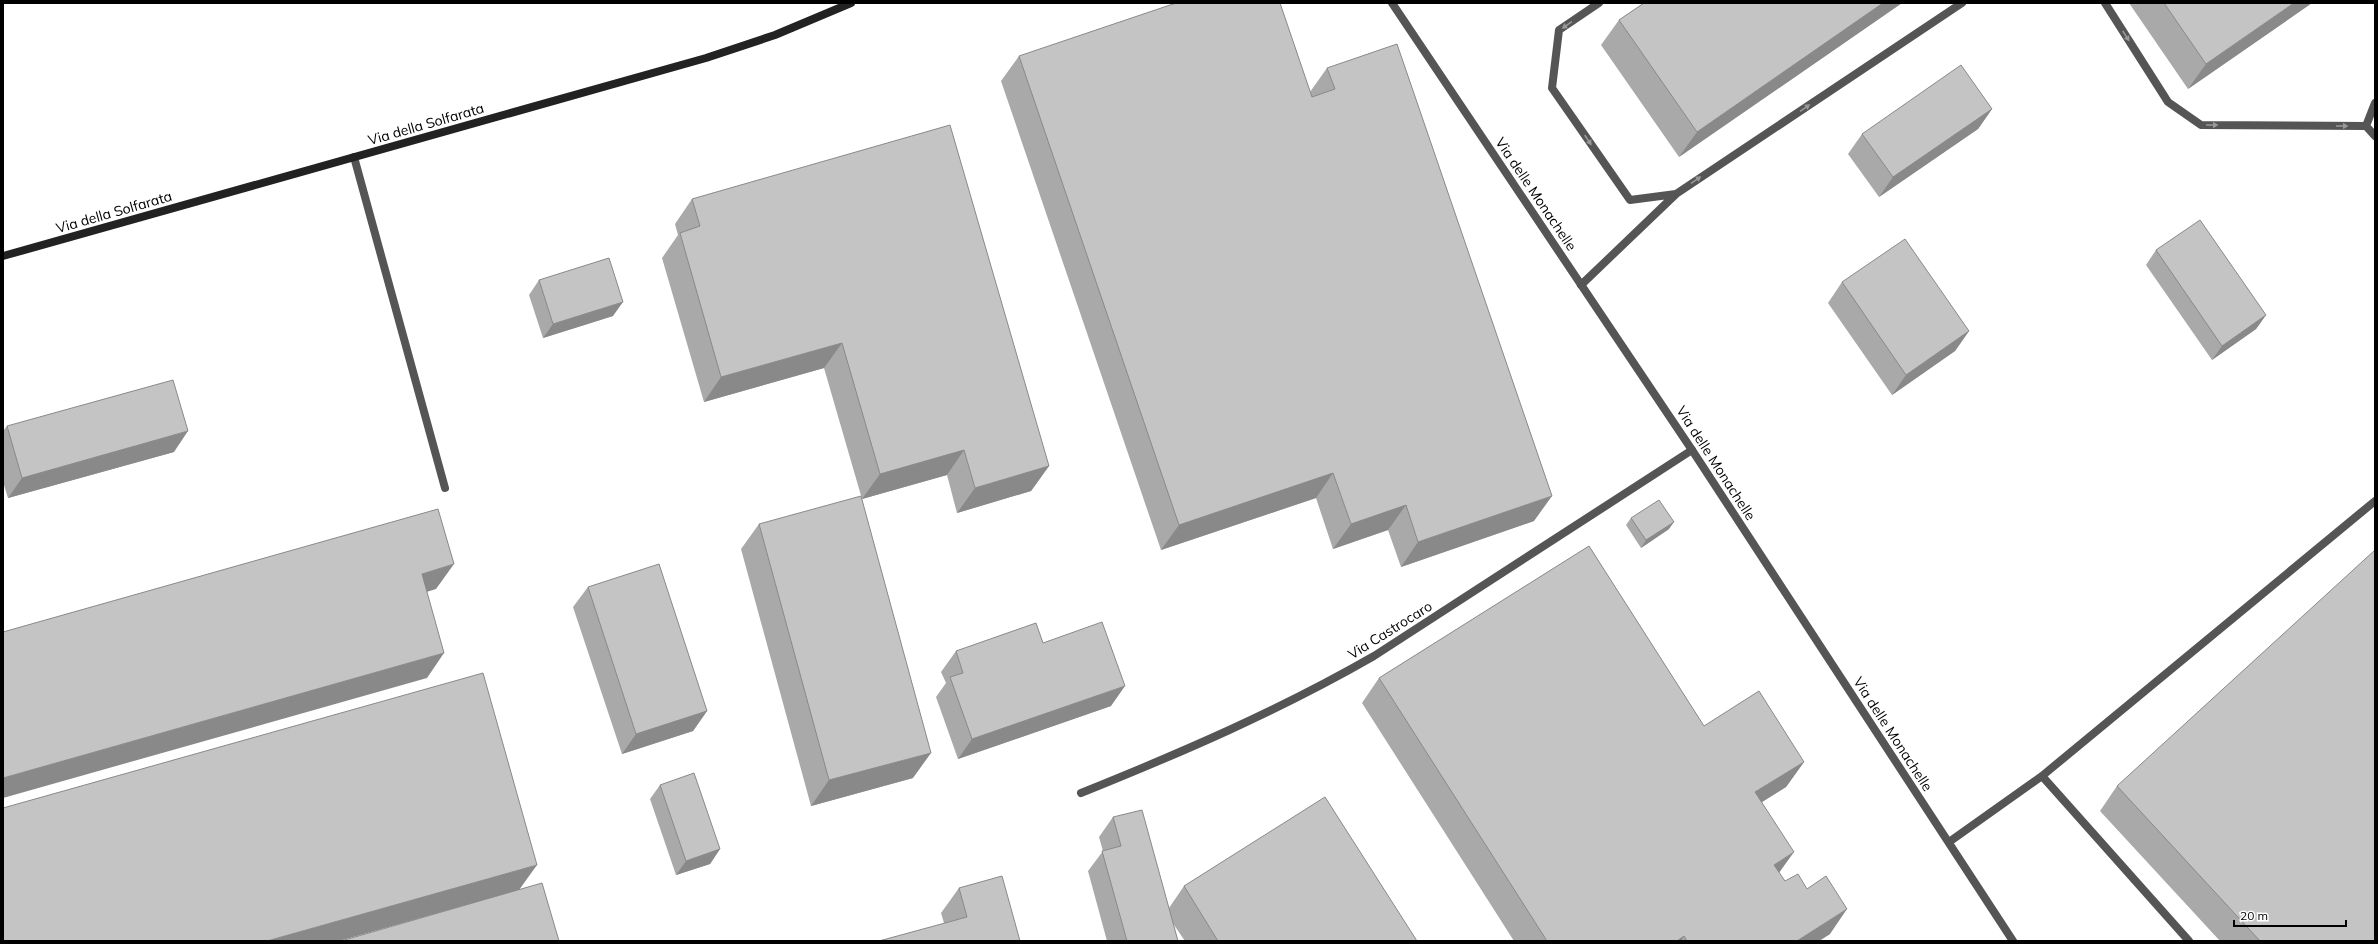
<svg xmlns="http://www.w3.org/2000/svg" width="2378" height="944" viewBox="0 0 2378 944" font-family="Mulish,sans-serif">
<rect width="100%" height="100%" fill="#fff"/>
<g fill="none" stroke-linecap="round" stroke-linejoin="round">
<!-- service -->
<path stroke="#555" stroke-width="8" d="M1599 3 1559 30 1552 88 1630 200 1676 194 1962 3
M2105 3 2168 102 2201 125 2366 126 2375 136
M2366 126 2375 103
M354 157 445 488
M1581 285 1676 194
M2042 776 2189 941
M1949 842 2042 776 2375 501"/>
<!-- minor -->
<path stroke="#555" stroke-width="8" d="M1081 793C1183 752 1278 711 1374 656L1692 450"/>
<!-- tertiary -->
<path stroke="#555" stroke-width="8" d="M1392 3 1692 450 2013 941"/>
<!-- secondary -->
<path stroke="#222" stroke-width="8" d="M3 256 706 58 775 35 851 3"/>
</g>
<!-- wall -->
<path fill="#a9a9a9" d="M1644 3H1902L1679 157 1601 45 1619 20Z
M2129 3H2312L2188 89Z
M1019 56 1310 92 1327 68 1534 521 1401 567 1388 530 1333 549 1316 498 1161 550 1001 81Z
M1992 109 1978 129 1879 197 1848 154 1862 134Z
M692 199 1049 466 1031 491 957 513 947 475 862 499 824 368 704 402 662 258 678 235 675 224Z
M2156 250 2266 315 2256 329 2212 360 2146 265Z
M539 280 613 316 543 338 529 295Z
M1842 282 1969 331 1955 351 1892 395 1828 303Z
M7 426 174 452 8 498 3 482V431Z
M1631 518 1669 529 1641 548 1626 525Z
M759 524 913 778 811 806 741 549Z
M588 587 707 711 693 731 622 754 573 607Z
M1043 643 1111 706 958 759 936 697 946 683 941 672 956 651Z
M1379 678 1704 726 1804 762 1786 787 1762 802 1779 873 1785 881 1830 934 1819 941H1514L1362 703Z
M660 785 720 849 710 864 676 875 650 799Z
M2117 786 2375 941H2220L2100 811Z
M1113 817 1169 908 1184 886 1417 941H1185L1172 922 1178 941H1107L1088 871 1103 851 1099 837Z
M959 888 1020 941 944 923 941 913Z"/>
<!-- shaded-wall -->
<path fill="#898989" d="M1883 3H1902L1679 157 1697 132Z
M2294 3H2312L2188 89 2206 64Z
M1992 109 1978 129 1879 197 1893 177Z
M623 302 613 316 543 338 553 324Z
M2266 315 2256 329 2212 360 2222 346Z
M1969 331 1955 351 1892 395 1906 375Z
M842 343 824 368 704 402 721 377Z
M188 431 174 452 8 498 22 478Z
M964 450 947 475 862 499 880 474Z
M1049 466 1031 491 957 513 975 488Z
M1333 473 1316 498 1161 550 1179 525Z
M1552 496 1534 521 1401 567 1418 542Z
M1406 505 1388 530 1333 549 1351 524Z
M1674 522 1669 529 1641 548 1646 540Z
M454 564 436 589 404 599 422 574Z
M444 653 427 678 3 798V778Z
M1125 686 1111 706 958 759 972 739Z
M707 711 693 731 622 754 636 734Z
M931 753 913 778 811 806 829 780Z
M1804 762 1786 787 1738 817 1755 792Z
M720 849 710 864 676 875 686 861Z
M1794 852 1776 877 1774 865Z
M537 865 519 890 339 941H267Z
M1847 909 1830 934 1819 941H1797Z
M1684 936 1681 941H1677Z"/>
<!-- building -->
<path fill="#c4c4c4" stroke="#898989" d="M1176 3H1280L1312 97 1335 89 1327 68 1397 44 1552 496 1418 542 1406 505 1351 524 1333 473 1179 525 1019 56Z
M1644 3H1883L1697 132 1619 20Z
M2164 3H2294L2206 64Z
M1961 65 1992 109 1893 177 1862 134Z
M950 125 1049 466 975 488 964 450 880 474 842 343 721 377 680 233 700 226 692 199Z
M2200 220 2266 315 2222 346 2156 250Z
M1905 239 1969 331 1906 375 1842 282Z
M609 258 623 302 553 324 539 280Z
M173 380 188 431 22 478 7 426Z
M861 496 931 753 829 780 759 524Z
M1659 500 1674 522 1646 540 1631 518Z
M438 509 454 564 422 574 444 653 3 778V632Z
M1589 546 1704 726 1759 691 1804 762 1755 792 1794 852 1774 865 1785 881 1798 874 1807 889 1826 876 1847 909 1797 941H1687L1684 936 1677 941H1547L1379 678Z
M2375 550V941H2260L2117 786Z
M659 564 707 711 636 734 588 587Z
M1102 622 1125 686 972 739 950 677 963 673 956 651 1036 623 1043 643Z
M483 673 537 865 267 941H3V808Z
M694 773 720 849 686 861 660 785Z
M1325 797 1417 941H1218L1184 886Z
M1142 810 1178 941H1127L1102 851 1121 846 1113 817Z
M1002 876 1020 941H879L967 917 959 888Z
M542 883 559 941H341Z"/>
<!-- one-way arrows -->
<defs><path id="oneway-solid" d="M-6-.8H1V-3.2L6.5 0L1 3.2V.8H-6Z"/></defs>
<g fill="#999">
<use href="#oneway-solid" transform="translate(1567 25) rotate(145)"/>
<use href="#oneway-solid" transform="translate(2126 36) rotate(57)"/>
<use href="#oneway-solid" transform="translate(1805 108) rotate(-34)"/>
<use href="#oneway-solid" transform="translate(2212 125)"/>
<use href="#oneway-solid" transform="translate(2342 126)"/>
<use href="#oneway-solid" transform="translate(1588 140) rotate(56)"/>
<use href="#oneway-solid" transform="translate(1696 180) rotate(-34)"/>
</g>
<g text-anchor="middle" stroke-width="3" stroke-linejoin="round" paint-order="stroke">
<!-- street labels -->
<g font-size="14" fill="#000" stroke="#fff">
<text transform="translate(426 124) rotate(-16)" y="5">Via della Solfarata</text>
<text transform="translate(1536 194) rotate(56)" y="5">Via delle Monachelle</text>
<text transform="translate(114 212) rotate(-16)" y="5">Via della Solfarata</text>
<text transform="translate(1716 463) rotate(57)" y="5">Via delle Monachelle</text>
<text transform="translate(1390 630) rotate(-32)" y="5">Via Castrocaro</text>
<text transform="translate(1893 734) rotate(57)" y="5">Via delle Monachelle</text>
</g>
</g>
<!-- border -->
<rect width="2378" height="944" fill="none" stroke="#000000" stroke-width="8"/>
<!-- scale -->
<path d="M2234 920v6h112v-6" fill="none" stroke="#000000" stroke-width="2"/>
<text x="2240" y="920" font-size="12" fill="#000000" stroke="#ffffff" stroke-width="3" paint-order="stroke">20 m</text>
</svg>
